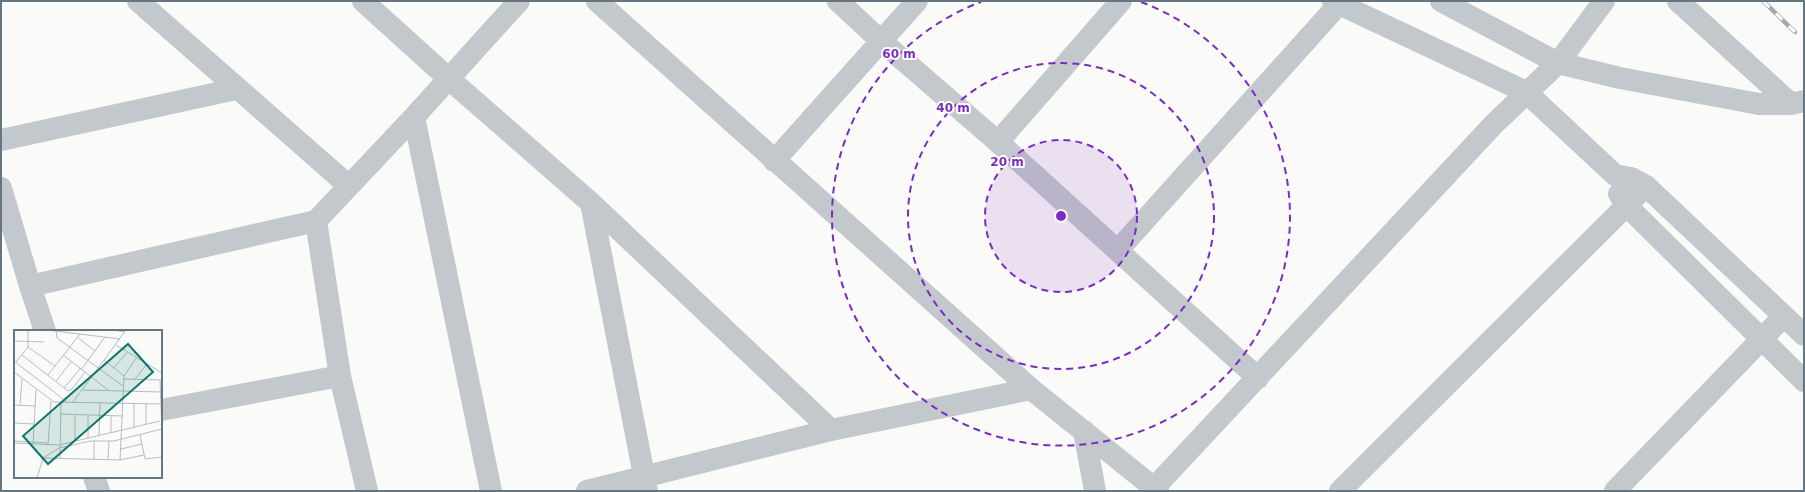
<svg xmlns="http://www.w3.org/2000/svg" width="1805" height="492" viewBox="0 0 1805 492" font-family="'DejaVu Sans',sans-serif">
<rect width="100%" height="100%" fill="#fafaf8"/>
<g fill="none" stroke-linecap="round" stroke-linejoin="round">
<!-- minor -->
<path stroke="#c3c8cc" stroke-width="22" d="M138 1 349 186
M363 1 448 78 591 203 831 430
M597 1 1031 389 1158 491
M838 1 881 41 998 142 1258 378
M1333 1 1526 92 1615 175 1631 178 1646 186 1804 335
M1441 1 1558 63 1620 78 1759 104H1791L1804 101
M1678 1 1791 104
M414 117 491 491
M1 140 236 89
M998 142 1121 1
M774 161 917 1
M1 188 30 286 45 331
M1619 194 1627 206 1804 381
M591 203 647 491
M316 221 340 376 367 491
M1118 250 1339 4
M30 286 316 221 414 117 519 1
M161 410 340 376
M1084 431 1095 491
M94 477 99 491
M1154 488 1494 124 1558 63 1604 1
M587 491 831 430 1031 389
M1340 491 1646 186
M1615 491 1784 316"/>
<!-- rail casing -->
<g stroke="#a2aab0" stroke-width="4.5">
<path id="rail" d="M1763 1 1795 32"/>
</g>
<!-- rail -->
<use href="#rail" stroke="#fff" stroke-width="3" stroke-dasharray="9" stroke-linecap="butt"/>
</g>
<!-- distance rings -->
<circle cx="1061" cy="216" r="76" fill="#7b2cbf" fill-opacity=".12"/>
<g fill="none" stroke="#7b2cbf" stroke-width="2" stroke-dasharray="7 5">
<circle cx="1061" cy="216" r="76"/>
<circle cx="1061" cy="216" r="153"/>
<path d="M1141 2A229 229 0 1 1 981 2"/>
</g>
<!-- overview -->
<g transform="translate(14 330)">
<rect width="148" height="148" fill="#fafaf8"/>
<path fill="none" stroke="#b5bdc2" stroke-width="1" d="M33 0 106 9M42 0 43 8 109 56M98 0 111 2M63 7 81 21M0 11 30 12M102 15 148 43M14 17 41 36M8 25 54 61 58 59 71 42M49 25 94 60M90 30 110 46M0 31 53 72M2 32 14 17V0M100 38 113 22M67 40 91 7M0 42 40 72 148 74M34 45 66 4M109 49 148 50M121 49 133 34M146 50 148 101M42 51 57 32M50 58 66 39M69 60 148 62M59 72 112 0M132 73V94M0 75 21 76M6 75 8 49M46 84 109 86M0 93 20 94M120 97V73M97 102V85M85 105 86 72M126 105 131 129 148 127M74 108V85M61 110V85M0 111 34 113M0 113 45 115 146 91M19 115 22 60M34 115 37 71M107 119 128 114M30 128 106 130 130 125M46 128 47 73M80 129V111M94 129 95 111M106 130 110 46 123 27M23 148 29 128 45 118 77 111H100L148 99"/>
<path fill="#0f766e" fill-opacity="0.15" stroke="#0f766e" stroke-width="2" d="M114 14 139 42 34 134 9 106Z"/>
<rect width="148" height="148" fill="none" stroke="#657683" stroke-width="2"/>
</g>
<circle cx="1061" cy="216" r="6" fill="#7b2cbf" stroke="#fff" stroke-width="2"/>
<g font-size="12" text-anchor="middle" font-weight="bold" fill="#7b2cbf" stroke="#fff" stroke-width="4" stroke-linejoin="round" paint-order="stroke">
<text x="899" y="58">60 m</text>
<text x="953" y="112">40 m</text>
<text x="1007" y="166">20 m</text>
</g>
<!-- border -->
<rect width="1805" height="492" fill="none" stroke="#657683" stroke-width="4"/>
</svg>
